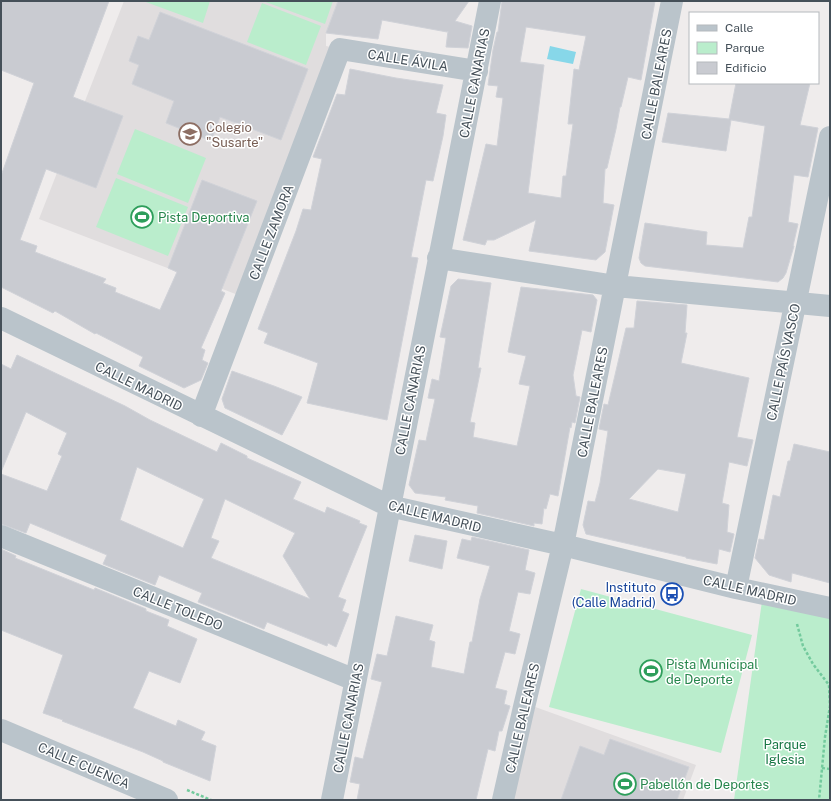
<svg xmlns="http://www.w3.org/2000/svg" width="831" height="801" viewBox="0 0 831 801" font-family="'Public Sans',sans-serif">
<rect width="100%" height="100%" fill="#efecec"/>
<!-- education -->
<path fill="#e0ddde" d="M124 1H338L326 33V46L340 49 246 298 39 219Z
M527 704 696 765 683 800H504Z"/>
<!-- green -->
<path fill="#baedcc" d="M143 1H210L203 23Z
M263 1H333L325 24Z
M262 3 321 26 306 65 247 42Z
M135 129 206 158 188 203 117 174Z
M116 178 188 207 168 256 96 227Z
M581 589 752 635 721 753 549 707Z
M763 594 830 608V800H734Z"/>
<!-- water -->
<path fill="#87d7e9" d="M550 46 576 52 573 64 547 59Z"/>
<!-- building -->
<path fill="#c9cbd1" stroke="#d0d2d8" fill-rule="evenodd" d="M1 1H109L73 97 123 116 96 188 46 169 20 240 37 246 35 252 106 279 103 283 116 288 115 292 160 310 177 272 168 268 202 180 257 201 221 291 225 293 201 348 205 350 202 360 208 363 201 380 184 388 139 366 143 357 96 333 95 334 55 311 53 313 1 287V176L34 83 1 70Z
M338 1H469L455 21 472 26 468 48 446 47 448 31 447 32 382 20 378 39 326 33Z
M502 1H655L641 80 628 77 621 107H620L616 129 607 168 605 169 603 203 614 205 605 252 596 260 529 251 536 220 494 240H487L485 245 463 240 486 144 497 146 503 98 496 97 498 86 488 85 493 50 497 32H498ZM526 27 586 36 579 70 574 69 568 124H573L566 176H563L561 198 528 193 544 65 520 62Z
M160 12 308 69 281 140 220 117 211 141 166 123 174 101 132 84 139 65 129 61 138 36 149 40Z
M350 69 396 78 443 85 436 113 446 115 443 136 433 181 426 180 411 257 418 258 387 420 307 403 318 363 264 343 268 333 258 329 296 231 303 209 311 210 322 159 313 157 337 94 345 95Z
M736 83H810L800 125 818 128 808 177 794 175 788 222 798 224 793 246H794L786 273 783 278 778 282 645 266 641 263 639 258 645 223 707 232 706 245 743 248 749 217H752L765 126 731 120 726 151 662 142 668 113 729 119Z
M458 279 491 283 478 368H481L470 422 475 423 473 437 517 446 530 386 519 384 526 356 508 352 521 287 593 295 597 300 591 332 582 330 573 375 576 396 580 397 575 423 572 422 571 428 570 427 558 496 550 494 546 509 544 508 542 524 534 523V526L477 513 478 506 445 500 446 497 415 493 409 485 419 440 426 441 435 399 428 398 432 379 439 381 446 338 440 337 451 286Z
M637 301 687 305 685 333H687L681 363 749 378 737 437 753 440 747 466 729 462 722 503 729 505 727 532 734 534 730 552 719 549 717 564 686 558V557L586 534 583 525 588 501 595 502 600 483 608 431 599 429 604 404 608 405 626 328H634ZM658 469 686 474 678 512 629 499Z
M17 355 125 406 150 420 217 452 221 443 247 456V458L301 482 293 499 325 513 327 507 360 521 359 523 367 526 338 597 346 600 342 611 349 614 336 647 328 643 327 646 267 622 264 629 198 602 202 593 159 575 155 585 103 564 107 555 30 523 26 533 1 524V474L47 491 62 456 58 454 67 433 26 412 1 472V364L11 369ZM137 467 204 499 183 548 120 520ZM225 499 295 533 283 556 310 599 211 558 219 541 211 538Z
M232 371 274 386 302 397 282 435 225 408 222 399Z
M794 444 830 452V583L792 573 791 582 769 575 755 558 759 539 764 540 773 495 780 497 788 461H790Z
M415 535 447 541 442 569 409 561Z
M472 537 529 550 525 570 535 573 530 594 518 592 509 631 520 634 515 654 505 652 495 688 507 691 504 704 510 706 502 731H499L495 751 488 749 476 800H357L360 784 350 782 355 757 363 759 382 682 371 679 377 654 387 656 396 616 433 625 429 640 435 642 431 667 464 674 470 642H472L480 599 490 566 457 558 462 539 471 541Z
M1 549 16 556 15 558 94 590 95 588 146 609V611L169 620 167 626 197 639 180 683 149 671 133 708 176 726 178 720 205 732 201 740 216 746 210 781 163 762V761L143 752 62 721 63 720 43 713 63 655 1 630Z
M610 739 689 767 677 800H561L580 746 604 755Z"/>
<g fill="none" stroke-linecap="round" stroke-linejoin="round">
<!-- path -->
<path stroke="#73ca9d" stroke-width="2.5" stroke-dasharray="3 2" stroke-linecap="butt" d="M797 624 803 646 813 664 829 685 830 706 825 737 819 800
M822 768 830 769
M187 790 211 800"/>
<!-- minor -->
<path stroke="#bac4cb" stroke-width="22" d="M438 258 616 286 830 306
M1 318 389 506 563 545 736 588 830 608
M201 416 340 49 477 71
M1 536 355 680
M736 588 830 137
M1 730 167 800
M332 800 490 1
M503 800 524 707 563 545 672 1"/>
</g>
<!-- icons -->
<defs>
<g id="school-ring" transform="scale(1.15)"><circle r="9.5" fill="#fff" stroke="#8d6e63" stroke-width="1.5"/><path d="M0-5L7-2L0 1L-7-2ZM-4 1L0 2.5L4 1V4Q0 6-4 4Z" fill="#8d6e63"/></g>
<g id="stadium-ring" transform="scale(1.15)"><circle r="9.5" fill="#fff" stroke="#2e9e5b" stroke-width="1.5"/><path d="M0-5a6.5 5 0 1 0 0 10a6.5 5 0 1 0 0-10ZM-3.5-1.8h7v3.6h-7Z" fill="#2e9e5b"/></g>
<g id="bus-ring" transform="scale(1.15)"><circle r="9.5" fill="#fff" stroke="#1a4fb4" stroke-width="1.5"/><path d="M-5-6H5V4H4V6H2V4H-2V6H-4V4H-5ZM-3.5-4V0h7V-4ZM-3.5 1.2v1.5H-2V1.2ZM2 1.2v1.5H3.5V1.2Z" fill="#1a4fb4"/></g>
</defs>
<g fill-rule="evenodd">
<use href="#school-ring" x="190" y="134"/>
<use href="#stadium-ring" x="142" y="217"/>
<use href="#bus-ring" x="672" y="594"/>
<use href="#stadium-ring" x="651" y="671"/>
<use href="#stadium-ring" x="625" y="784"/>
</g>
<g text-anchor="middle" stroke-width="3" stroke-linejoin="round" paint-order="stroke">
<!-- street labels -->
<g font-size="13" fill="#455059" stroke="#fff">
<text transform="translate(408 60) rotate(9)" y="5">CALLE ÁVILA</text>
<text transform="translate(474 83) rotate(-79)" y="5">CALLE CANARIAS</text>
<text transform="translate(656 84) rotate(-79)" y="5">CALLE BALEARES</text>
<text transform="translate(271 232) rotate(-69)" y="5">CALLE ZAMORA</text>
<text transform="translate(783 362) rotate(-78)" y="5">CALLE PAÍS VASCO</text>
<text transform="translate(139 386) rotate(26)" y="5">CALLE MADRID</text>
<text transform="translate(410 400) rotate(-79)" y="5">CALLE CANARIAS</text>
<text transform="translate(592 402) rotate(-79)" y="5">CALLE BALEARES</text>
<text transform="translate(435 516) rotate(14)" y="5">CALLE MADRID</text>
<text transform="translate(750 590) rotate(13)" y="5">CALLE MADRID</text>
<text transform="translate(178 608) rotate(22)" y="5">CALLE TOLEDO</text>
<text transform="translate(348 718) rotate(-79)" y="5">CALLE CANARIAS</text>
<text transform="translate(522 718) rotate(-77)" y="5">CALLE BALEARES</text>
<text transform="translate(84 765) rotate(23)" y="5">CALLE CUENCA</text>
</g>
<!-- education labels -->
<g font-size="13" fill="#785e54" stroke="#fff" text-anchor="start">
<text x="206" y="132">Colegio<tspan x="206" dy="15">"Susarte"</tspan></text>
</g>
<!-- leisure labels -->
<g font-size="13" fill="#27864d" stroke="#fff" text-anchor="start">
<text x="158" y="222">Pista Deportiva</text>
<text x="666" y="669">Pista Municipal<tspan x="666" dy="15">de Deporte</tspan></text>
<text x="640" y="789">Pabellón de Deportes</text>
</g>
<!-- transit labels -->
<g font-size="13" fill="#164399" stroke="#fff" text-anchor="end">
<text x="656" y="592">Instituto<tspan x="656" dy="15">(Calle Madrid)</tspan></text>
</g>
<!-- park labels -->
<g font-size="13" fill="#187745" stroke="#fff">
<text x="785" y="749">Parque<tspan x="785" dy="15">Iglesia</tspan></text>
</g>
</g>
<!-- border -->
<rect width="831" height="801" fill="none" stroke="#455059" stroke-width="4"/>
<!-- legend -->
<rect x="689" y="12" width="130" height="72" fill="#ffffff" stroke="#b5b9bd"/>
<rect x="697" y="25" width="20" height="6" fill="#bac4cb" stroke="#b5b9bd"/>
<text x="725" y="32" font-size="12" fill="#455059">Calle</text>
<rect x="697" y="42" width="20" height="12" fill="#baedcc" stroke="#b5b9bd"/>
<text x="725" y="52" font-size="12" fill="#455059">Parque</text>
<rect x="697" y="62" width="20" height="12" fill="#c9cbd1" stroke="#b5b9bd"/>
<text x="725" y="72" font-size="12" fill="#455059">Edificio</text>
</svg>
